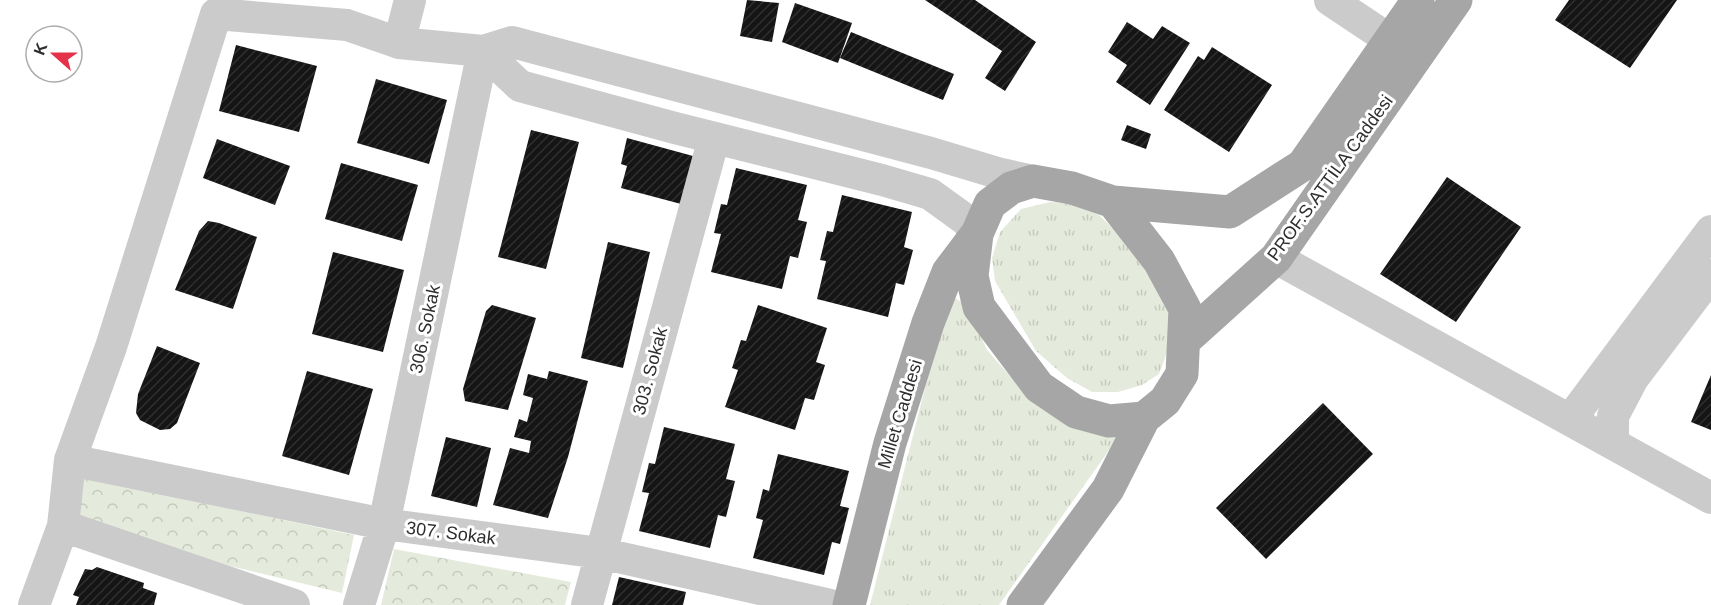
<svg xmlns="http://www.w3.org/2000/svg" width="1711" height="605" viewBox="0 0 1711 605" font-family="Helvetica,sans-serif">
<defs>
<pattern id="grass-tufts" width="24" height="20" patternUnits="userSpaceOnUse" patternTransform="scale(1.5)"><rect width="24" height="20" fill="#e5ebdc"/><path d="M3 7l-1-3M5 7V3M7 7l1-3M15 17l-1-3M17 17v-4M19 17l1-3" fill="none" stroke="#c5cabd"/></pattern>
<pattern id="forest-crowns" width="20" height="18" patternUnits="userSpaceOnUse" patternTransform="scale(1.5)"><rect width="20" height="18" fill="#e5ebdc"/><path d="M2 6a3 3 0 1 1 6 0M12 15a3 3 0 1 1 6 0" fill="none" stroke="#c5cabd"/></pattern>
<pattern id="building-hatch" width="6" height="6" patternUnits="userSpaceOnUse" patternTransform="scale(1.5)"><rect width="6" height="6" fill="#151515"/><path d="M-1 1l2-2M0 6l6-6M5 7l2-2" fill="none" stroke="#2f2f2f"/></pattern>
</defs>
<rect width="100%" height="100%" fill="#fff"/>
<!-- grass -->
<path fill="url(#grass-tufts)" d="M1050 202 1076 203 1099 215 1122 237 1166 300 1173 332 1168 350 1159 374 1142 385 1118 392H1092L1067 378 1036 351 995 281 992 258 1000 232 1021 209Z
M955 298 966 305 987 350 1018 385 1122 432 999 605H870L926 384 946 316Z"/>
<!-- forest -->
<path fill="url(#forest-crowns)" d="M77 476 354 535 342 593 63 526Z
M394 549 571 582 565 605H381Z"/>
<!-- building -->
<path fill="url(#building-hatch)" d="M747 0 779 3 772 42 740 36Z
M925 0H975L1036 42 1005 91 985 78 1002 51Z
M1569 0H1677L1630 68 1555 20Z
M795 3 852 23 838 63 782 42Z
M1127 22 1153 39 1162 26 1190 43 1150 105 1116 82 1127 65 1108 52Z
M851 32 954 74 943 100 840 58Z
M236 45 317 66 299 132 219 111Z
M1212 47 1272 85 1229 152 1164 110 1198 56 1204 60Z
M376 79 447 100 429 164 357 143Z
M1127 125 1151 134 1146 149 1121 140Z
M531 130 579 142 546 269 498 257Z
M627 138 693 156 681 204 621 188 627 166 621 164Z
M217 139 290 166 275 205 203 178Z
M341 163 418 185 402 241 325 219Z
M736 168 807 185 798 220 807 222 798 258 790 256 782 289 711 272 721 234 714 233 721 204 727 205Z
M1447 177 1521 227 1456 322 1380 274Z
M842 195 912 212 904 247 913 250 904 285 896 283 888 317 817 299 826 261 820 260 827 231 833 232Z
M208 221 219 223 257 237 233 309 175 290 199 231Z
M608 242 650 252 623 368 581 358Z
M333 252 404 270 383 352 312 334Z
M492 305 536 318 508 410 465 401 463 389 486 311Z
M758 305 827 328 816 362 825 365 814 400 805 398 795 430 725 407 738 370 732 368 741 340 746 341Z
M157 346 200 363 177 423 170 429 160 430 140 420 136 413 138 394Z
M307 371 373 389 349 475 282 456Z
M549 371 588 381 568 457 548 518 493 505 510 448 529 453 531 441 514 437 519 419 527 422 533 398 523 395 528 374 547 379Z
M1711 375V430L1691 422Z
M1323 403 1373 454 1266 559 1216 508Z
M664 427 735 444 726 479 735 481 726 517 718 515 710 548 639 531 649 493 642 492 649 463 655 464Z
M446 437 491 448 477 507 431 496Z
M778 454 849 471 840 506 849 508 840 544 832 542 824 575 753 558 763 520 756 518 763 489 769 491Z
M97 567 144 583 143 588 157 593 154 605H76L79 597 73 595 85 569 92 570Z
M619 577 686 592 683 605H612Z"/>
<g fill="none" stroke-linecap="round" stroke-linejoin="round">
<!-- minor -->
<path stroke="#cbcbcb" stroke-width="32" d="M1330 0 1390 40 1413 50
M399 43 410 0
M483 51 520 86 675 128 882 180 930 194 966 220 977 234
M1276 258 1711 498
M1570 420 1711 231
M1613 443V416L1633 378 1711 275
M70 460 384 524 600 553 831 605
M63 526 294 605
M34 605 63 526 70 460 111 347 216 14 347 25 399 43 483 51 512 42 931 153 1001 174 1033 181
M359 605 384 524 483 51
M587 605 714 138"/>
<!-- major -->
<path stroke="#a6a6a6" stroke-width="33" d="M1033 181 1072 188 1113 202 1159 261 1185 309 1182 374 1165 401 1144 418 1109 421 1076 412 1039 387 979 307 972 276 977 234 990 204 1011 188Z
M1113 202 1230 212 1303 165 1418 0
M1185 340 1276 258 1456 0
M849 605 890 443 928 323 948 272 976 235
M1023 605 1108 489 1144 418"/>
</g>
<g text-anchor="middle" stroke-width="6" stroke-linejoin="round" paint-order="stroke">
<!-- street labels -->
<g font-size="18" fill="#2e2e2e" stroke="#fff">
<text transform="translate(1330 178) rotate(-54)" y="6">PROF.S.ATTİLA Caddesi</text>
<text transform="translate(425 329) rotate(-78)" y="6">306. Sokak</text>
<text transform="translate(650 371) rotate(-75)" y="6">303. Sokak</text>
<text transform="translate(900 414) rotate(-73)" y="6">Millet Caddesi</text>
<text transform="translate(451 533) rotate(7)" y="6">307. Sokak</text>
</g>
</g>
<!-- north arrow -->
<g transform="translate(54 54) rotate(291)"><circle r="28" fill="#ffffff" stroke="#ababab" stroke-width="1.5"/>
<path d="M0-4.5L10 22L0 15L-10 22Z" fill="#e3324a"/>
<text y="-9" font-size="16" font-weight="bold" text-anchor="middle" fill="#2e2e2e">K</text>
</g>
</svg>
